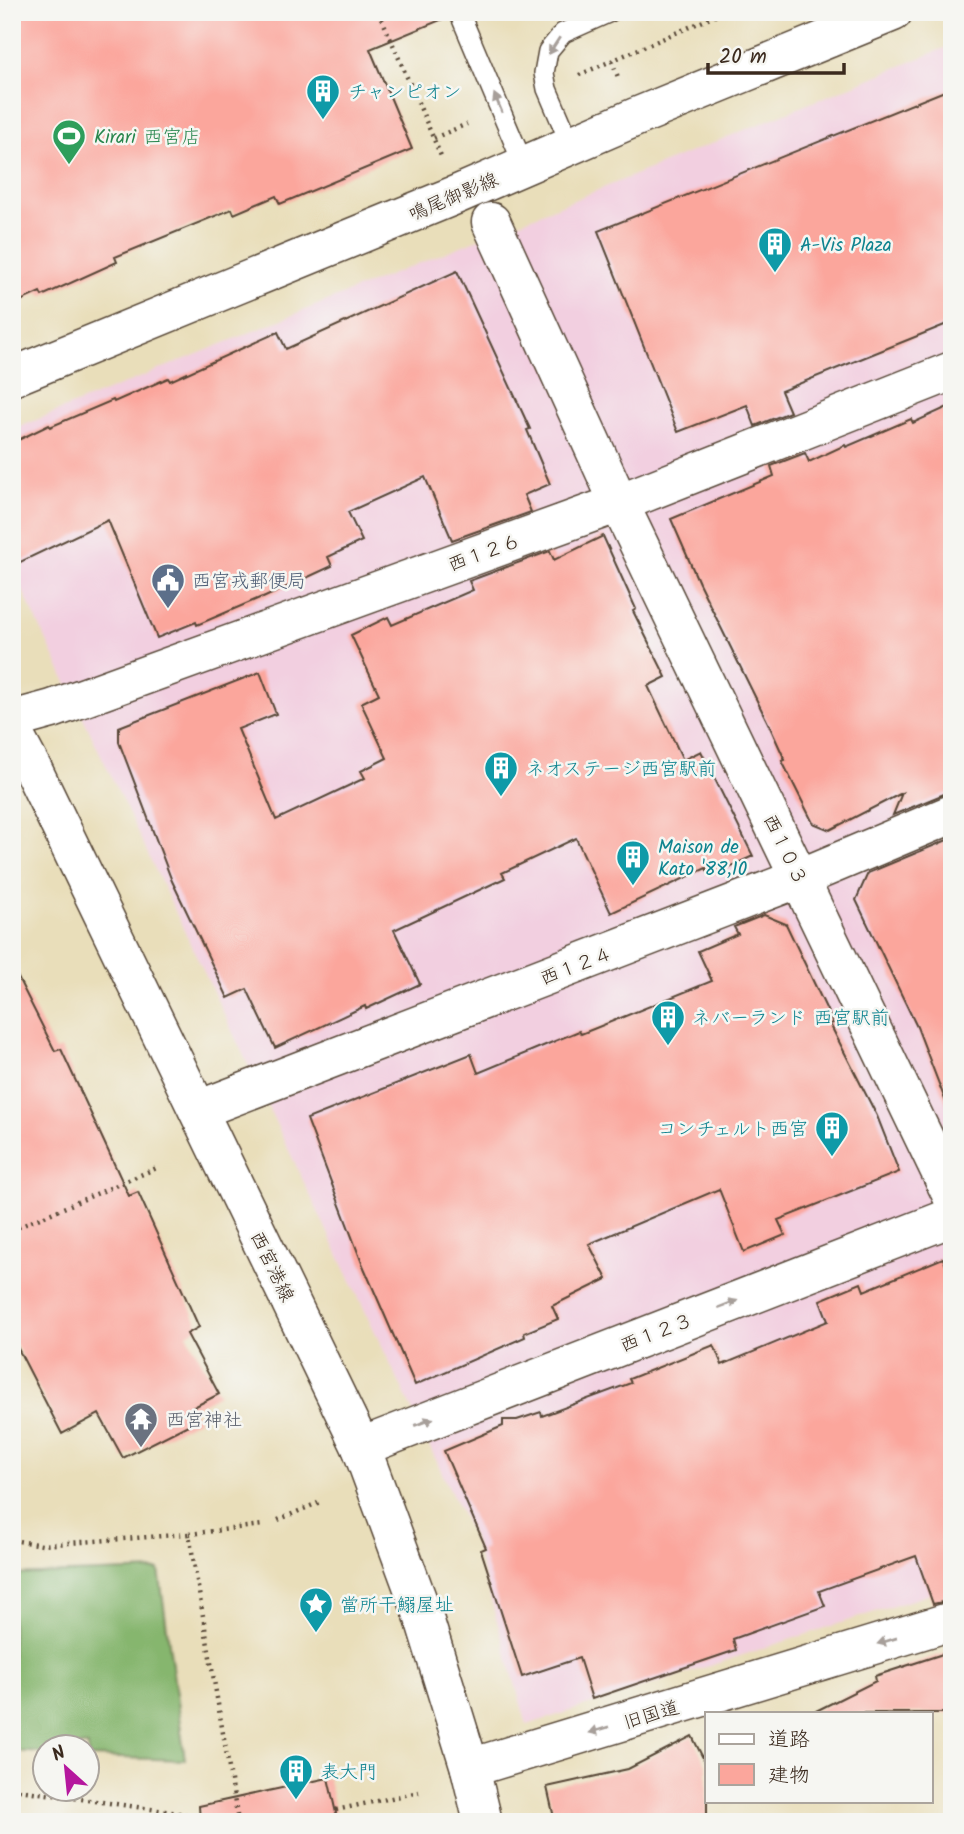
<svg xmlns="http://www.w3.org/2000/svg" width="964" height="1834" viewBox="0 0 964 1834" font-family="Kalam,'Klee One',sans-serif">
<rect width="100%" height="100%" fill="#f6f6f2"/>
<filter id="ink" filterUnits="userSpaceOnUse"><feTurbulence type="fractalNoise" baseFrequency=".0143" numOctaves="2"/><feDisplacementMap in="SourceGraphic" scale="14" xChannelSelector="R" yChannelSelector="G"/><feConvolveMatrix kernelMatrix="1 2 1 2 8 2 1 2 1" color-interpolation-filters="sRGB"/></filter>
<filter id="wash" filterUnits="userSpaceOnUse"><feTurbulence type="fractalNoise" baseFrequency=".00686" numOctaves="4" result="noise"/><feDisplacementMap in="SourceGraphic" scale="28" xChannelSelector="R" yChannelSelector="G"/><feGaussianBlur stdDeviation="1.57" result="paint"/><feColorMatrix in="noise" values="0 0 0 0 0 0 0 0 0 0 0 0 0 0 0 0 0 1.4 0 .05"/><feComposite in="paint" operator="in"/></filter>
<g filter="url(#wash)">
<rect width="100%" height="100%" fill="#e9deba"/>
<!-- built -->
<path fill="#f2cfe0" d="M952 45V1587L527 1725 473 1538 12 568V430Z"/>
<!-- forest -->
<path fill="#86b66e" stroke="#607046" stroke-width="2" d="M159 1570 185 1760 88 1757V1746H46L45 1753 12 1751V1575Z"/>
<g id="blocks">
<!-- building -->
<path fill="#fba69c" d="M12 12H447L448 17 370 49 412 149 280 204 276 196 234 214 232 209 115 257 117 262 42 296 40 292 12 305Z
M952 88V322L781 391 790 412 755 426 747 405 678 432 598 231Z
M457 271 530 429 527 430 550 484 524 495 531 512 452 540 425 477 348 512 362 541 328 557 332 566 263 598 262 597 197 625 196 622 157 638 108 520 12 566V443L49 425 50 427 113 400 114 402 168 378 170 381 278 332 286 349Z
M952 405V793L944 794 893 815 902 793 830 830 813 823 782 761 785 760 770 727 699 583 671 519 774 476 771 466 805 453 809 462 845 445 846 447 911 419 913 423Z
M603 536 636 609 633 611 666 677 648 686 683 760 701 751 753 856 710 876 706 868 611 913 576 838 502 873 505 878 394 930 420 984 366 1009 365 1006 275 1048 247 989 228 998 172 881 119 742V727L260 672 276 714 238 729 276 820 365 778 361 771 387 758 361 703 379 694 351 635 388 617 392 625 473 590 469 581 550 551 554 560Z
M952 838V1109L949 1110 917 1027 856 900 868 873Z
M764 915 786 924 833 1023 830 1024 877 1116 899 1172 778 1220 785 1235 744 1252 719 1189 589 1244 607 1279 552 1306 558 1319 524 1333 525 1337 415 1385 362 1263 307 1119 471 1054 478 1073 579 1031 581 1034 712 981 698 951 738 934 734 927Z
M12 966 55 1051 61 1049 129 1196 138 1192 199 1327 187 1334 219 1394 192 1408 198 1420 123 1458 99 1414 62 1434 12 1337Z
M943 1258 952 1280V1600L933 1604 916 1556 819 1591 825 1606 733 1639 736 1650 592 1699 579 1658 522 1677 481 1550 486 1548 444 1451 503 1426V1420H517L541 1412 542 1416 631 1383 629 1379 714 1345 722 1365 828 1321 820 1300 861 1283 864 1291Z
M952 1651V1713H812L876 1681 875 1676Z
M692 1736 707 1766V1822H555L547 1787 628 1769Z
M328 1778 338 1822H200L199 1806Z"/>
</g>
</g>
<g filter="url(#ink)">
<use href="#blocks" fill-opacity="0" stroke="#554535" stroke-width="2"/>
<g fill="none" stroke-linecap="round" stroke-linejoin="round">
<!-- lane casing -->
<g stroke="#554535" stroke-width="22">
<path id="lane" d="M459 12 524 166
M571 145 547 89 544 73 548 51 563 33 610 12"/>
</g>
<!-- street casing -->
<g stroke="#554535" stroke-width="41">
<path id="street" d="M491 222 619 503 952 1196
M12 720 52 709 619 503 952 371
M198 1110 800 878 952 814
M361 1447 952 1217
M470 1768 952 1621"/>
</g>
<!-- secondary casing -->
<g stroke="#554535" stroke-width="41">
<path id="secondary" d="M12 377 458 194 636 117 893 12
M12 731 34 772 361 1447 423 1615 470 1768 483 1822"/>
</g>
<!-- path -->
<path stroke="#554535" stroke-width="4.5" stroke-dasharray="2 5" stroke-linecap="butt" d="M379 12 441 156
M612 61 619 80
M579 75 724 12
M434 138 467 124
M12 1230 159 1167
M278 1520 320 1502
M189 1534 262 1525
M12 1540 42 1545 189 1534 238 1821
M12 1789 240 1822
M336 1810 419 1792"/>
<!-- lane -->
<use href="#lane" stroke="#fff" stroke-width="19"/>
<!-- street -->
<use href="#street" stroke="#fff" stroke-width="38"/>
<!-- secondary -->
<use href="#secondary" stroke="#fff" stroke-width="38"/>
</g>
<!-- one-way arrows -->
<defs><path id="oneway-solid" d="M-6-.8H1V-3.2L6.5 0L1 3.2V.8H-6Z" transform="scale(1.75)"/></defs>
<g fill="#a79f9a">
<use href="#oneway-solid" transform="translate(554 46) rotate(123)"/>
<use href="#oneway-solid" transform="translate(498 103) rotate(-113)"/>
<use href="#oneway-solid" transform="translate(728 1304) rotate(-21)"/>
<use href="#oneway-solid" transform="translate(424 1422) rotate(-21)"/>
<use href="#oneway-solid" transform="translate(887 1641) rotate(163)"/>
<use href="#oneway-solid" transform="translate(599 1730) rotate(163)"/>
</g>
</g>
<!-- icons -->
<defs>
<g id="building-pin" transform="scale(1.75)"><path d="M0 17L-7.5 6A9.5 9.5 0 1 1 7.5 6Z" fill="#0f9aa8" stroke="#f6f6f2"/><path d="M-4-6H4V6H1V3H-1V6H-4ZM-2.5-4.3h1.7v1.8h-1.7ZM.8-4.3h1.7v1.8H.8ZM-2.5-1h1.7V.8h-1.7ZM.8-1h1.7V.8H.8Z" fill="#fff"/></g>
<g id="stadium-pin" transform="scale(1.75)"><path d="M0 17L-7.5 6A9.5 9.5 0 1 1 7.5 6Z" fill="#2e9e5b" stroke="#f6f6f2"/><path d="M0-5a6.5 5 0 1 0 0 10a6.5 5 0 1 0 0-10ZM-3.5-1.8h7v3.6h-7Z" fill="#fff"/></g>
<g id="civic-pin" transform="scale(1.75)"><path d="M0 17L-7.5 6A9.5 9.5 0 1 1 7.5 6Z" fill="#5c6f8a" stroke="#f6f6f2"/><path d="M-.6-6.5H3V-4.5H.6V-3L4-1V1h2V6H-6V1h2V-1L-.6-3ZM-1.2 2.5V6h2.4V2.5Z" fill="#fff"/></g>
<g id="temple-pin" transform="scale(1.75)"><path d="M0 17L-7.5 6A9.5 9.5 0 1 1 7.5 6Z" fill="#6b7280" stroke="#f6f6f2"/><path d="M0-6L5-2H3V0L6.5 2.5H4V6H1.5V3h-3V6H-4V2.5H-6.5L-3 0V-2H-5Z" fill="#fff"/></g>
<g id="sight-pin" transform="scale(1.75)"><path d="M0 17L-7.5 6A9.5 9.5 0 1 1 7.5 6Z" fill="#0f9aa8" stroke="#f6f6f2"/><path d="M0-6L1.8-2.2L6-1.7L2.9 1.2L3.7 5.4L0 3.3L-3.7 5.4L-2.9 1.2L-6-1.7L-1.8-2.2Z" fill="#fff"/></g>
</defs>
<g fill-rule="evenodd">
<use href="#building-pin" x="323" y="91"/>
<use href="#stadium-pin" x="69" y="136"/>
<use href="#building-pin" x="775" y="244"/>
<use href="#civic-pin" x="168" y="580"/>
<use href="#building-pin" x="501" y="768"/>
<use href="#building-pin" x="633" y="857"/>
<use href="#building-pin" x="668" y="1017"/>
<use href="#building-pin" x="832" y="1128"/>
<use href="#temple-pin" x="141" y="1419"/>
<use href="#sight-pin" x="316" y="1604"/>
<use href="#building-pin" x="296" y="1771"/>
</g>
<g text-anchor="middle" stroke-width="5" stroke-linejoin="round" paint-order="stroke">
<!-- culture labels -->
<g font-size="19" fill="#0d838f" stroke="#f6f6f2" text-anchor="start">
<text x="348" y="98">チャンピオン</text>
<text x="800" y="251">A-Vis Plaza</text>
<text x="526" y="775">ネオステージ西宮駅前</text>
<text x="658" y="853">Maison de<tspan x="658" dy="22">Kato '88,10</tspan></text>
<text x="692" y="1024">ネバーランド 西宮駅前</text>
<text x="808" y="1135" text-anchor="end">コンチェルト西宮</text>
<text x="340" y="1611">當所干鰯屋址</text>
<text x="320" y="1778">表大門</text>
</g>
<!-- leisure labels -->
<g font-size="19" fill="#27864d" stroke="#f6f6f2" text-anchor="start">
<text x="94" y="143">Kirari 西宮店</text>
</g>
<!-- street labels -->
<g font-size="19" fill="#3b2a1e" stroke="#f6f6f2">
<text transform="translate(453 196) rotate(-23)" y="7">鳴尾御影線</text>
<text transform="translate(484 552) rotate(-20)" y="7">西１２６</text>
<text transform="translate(786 849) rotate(64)" y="7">西１０３</text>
<text transform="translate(576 965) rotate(-21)" y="7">西１２４</text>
<text transform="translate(273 1266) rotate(64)" y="7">西宮港線</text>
<text transform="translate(656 1332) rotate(-21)" y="7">西１２３</text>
<text transform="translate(651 1714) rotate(-17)" y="7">旧国道</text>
</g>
<!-- service labels -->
<g font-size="19" fill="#4e5e75" stroke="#f6f6f2" text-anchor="start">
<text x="192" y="587">西宮戎郵便局</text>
</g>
<!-- worship labels -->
<g font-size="19" fill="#5b616d" stroke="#f6f6f2" text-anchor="start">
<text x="166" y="1426">西宮神社</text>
</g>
</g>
<!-- margin -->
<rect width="964" height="1834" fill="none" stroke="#f6f6f2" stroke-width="42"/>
<!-- legend -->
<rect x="705" y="1712" width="228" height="91" fill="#f6f6f2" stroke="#aba49d" stroke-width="2"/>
<rect x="719" y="1734" width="35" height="10" fill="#ffffff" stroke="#aba49d" stroke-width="2"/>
<text x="768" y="1746" font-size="21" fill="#3b2a1e">道路</text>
<rect x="719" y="1764" width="35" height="21" fill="#fba69c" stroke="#aba49d" stroke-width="2"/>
<text x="768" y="1782" font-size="21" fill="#3b2a1e">建物</text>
<!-- north arrow -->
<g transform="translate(66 1768) rotate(333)"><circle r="33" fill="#f6f6f2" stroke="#aba49d" stroke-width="2"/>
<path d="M0-5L12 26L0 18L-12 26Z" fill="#b5179e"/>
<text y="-10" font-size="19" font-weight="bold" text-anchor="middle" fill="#3b2a1e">N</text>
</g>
<!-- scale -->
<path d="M708 63v10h136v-10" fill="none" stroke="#3b2a1e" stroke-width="3.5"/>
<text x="719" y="63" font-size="21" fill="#3b2a1e" stroke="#f6f6f2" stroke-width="5" paint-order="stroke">20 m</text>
</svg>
